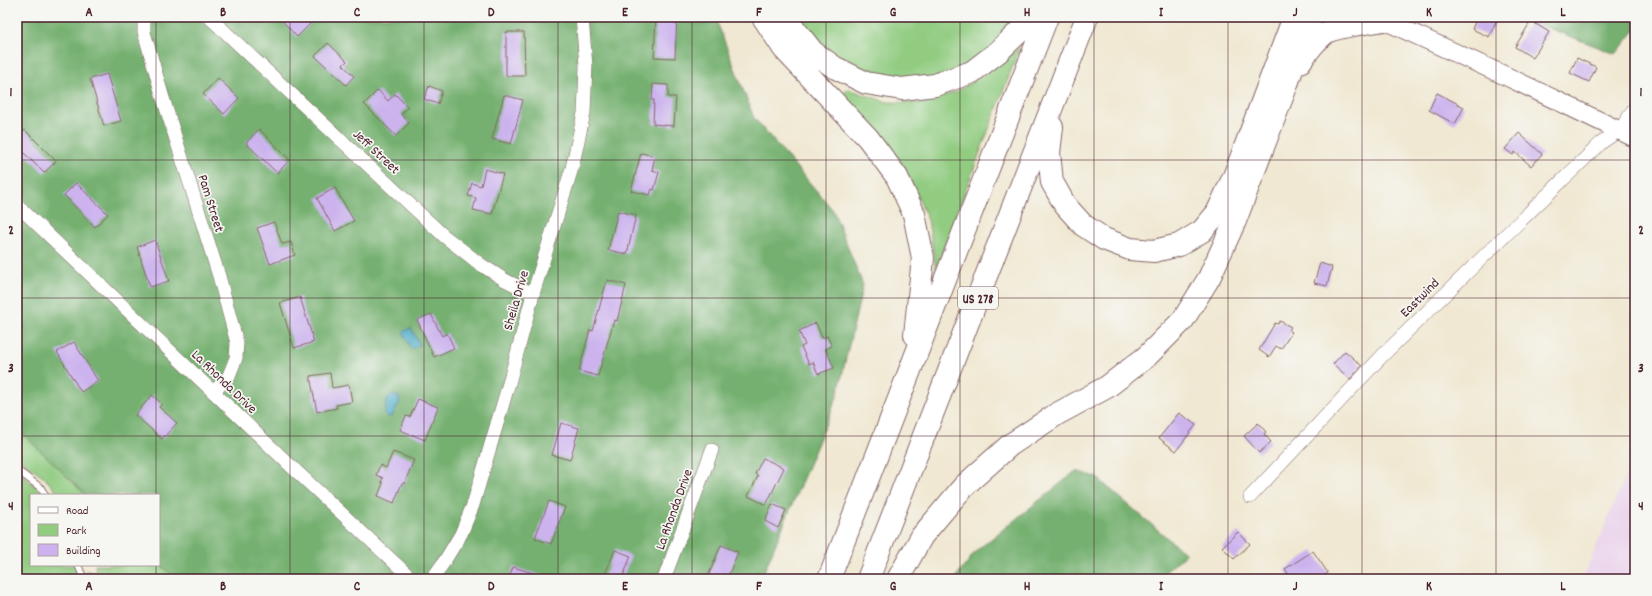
<svg xmlns="http://www.w3.org/2000/svg" width="1652" height="596" viewBox="0 0 1652 596" font-family="Dekko,sans-serif">
<rect width="100%" height="100%" fill="#f6f6f2"/>
<filter id="ink" filterUnits="userSpaceOnUse"><feTurbulence type="fractalNoise" baseFrequency=".025" numOctaves="2"/><feDisplacementMap in="SourceGraphic" scale="8" xChannelSelector="R" yChannelSelector="G"/><feConvolveMatrix kernelMatrix="1 2 1 2 8 2 1 2 1" color-interpolation-filters="sRGB"/></filter>
<filter id="wash" filterUnits="userSpaceOnUse"><feTurbulence type="fractalNoise" baseFrequency=".012" numOctaves="4" result="noise"/><feDisplacementMap in="SourceGraphic" scale="16" xChannelSelector="R" yChannelSelector="G"/><feGaussianBlur stdDeviation="0.9" result="paint"/><feColorMatrix in="noise" values="0 0 0 0 0 0 0 0 0 0 0 0 0 0 0 0 0 1.4 0 .05"/><feComposite in="paint" operator="in"/></filter>
<g filter="url(#wash)">
<rect width="100%" height="100%" fill="#f0e8d2"/>
<!-- built -->
<path fill="#ead1ec" d="M1635 452V579H1583Z"/>
<!-- green -->
<path fill="#91cc81" stroke="#6e7656" d="M796 17H1018L1008 34 969 67 918 82 884 80 843 66 807 35Z
M1020 47 936 268 928 220 906 171 885 138 840 97 848 89 887 102 919 103 956 92 987 73Z
M17 428 86 495H59L44 477 17 457Z
M17 470 45 495H31V565H78L84 579H17Z
M159 564 177 579H90L85 571 96 572 95 565H159Z"/>
<!-- forest -->
<path fill="#74b06f" stroke="#5f684d" d="M17 17H715L754 118 833 210 863 285 837 397 761 579H177L159 564V495H86L17 428Z
M1520 17H1635V30L1616 54Z
M1076 471 1096 477 1186 554 1157 579H955L976 551Z"/>
<!-- water -->
<path fill="#49aac8" stroke="#4a647a" d="M411 328 420 345 411 349 403 332Z
M391 395 398 396 400 402 392 416 387 417 385 415C385 408 385 400 391 395Z"/>
<g id="blocks">
<!-- building -->
<path fill="#ccb3ee" d="M279 17H303L310 24 297 37Z
M656 17H677L675 58 654 57Z
M1477 17H1492L1497 19 1489 37 1472 29Z
M1531 21 1549 32 1533 58 1515 47Z
M506 32H524L525 76H506Z
M328 43 347 61 343 65 354 76 346 85 315 56Z
M1577 58 1596 67 1589 82 1570 73Z
M107 74 121 121 104 126 90 79Z
M218 78 239 98 224 114 203 94Z
M653 84 668 85V97H676L674 126 653 124 654 100H652Z
M429 86 442 91 438 104 424 99Z
M378 90 388 101 395 94 408 107 401 114 409 123 396 136 364 104Z
M1437 93 1464 107 1455 124 1429 110Z
M504 95 523 100 511 144 492 139Z
M259 129 290 160 277 173 246 143Z
M25 130 56 161 44 173 17 146V138Z
M1519 133 1542 154 1531 166 1515 152 1513 155 1505 149Z
M641 153 655 156 652 170 659 172 654 190 652 189 650 195 631 191Z
M485 169 503 174 492 214 473 210 476 198 468 196 472 183 481 186Z
M76 183 108 214 95 227 64 195Z
M335 188 354 221 335 231 317 198Z
M618 211 636 215 627 254 608 250Z
M274 222 282 244 291 242 295 255 270 264 257 228Z
M155 240 169 281 150 287 137 247Z
M1320 263 1332 267 1327 286 1314 283Z
M607 280 626 285 617 321 614 320 598 376 579 371 590 330 593 331Z
M300 297 314 342 294 348 280 303Z
M431 314 442 336 447 333 454 348 434 357 417 320Z
M1280 321 1291 327 1289 330 1292 332 1281 349 1276 346 1269 357 1259 350 1275 323 1278 324Z
M816 323 822 338 827 336 832 346 826 349 834 368 818 374 813 362 809 364 801 347 805 345 799 331Z
M74 342 98 381 81 392 57 352Z
M1345 351 1362 366 1350 379 1333 364Z
M330 373 332 388 349 385 352 402 336 405 337 408 317 412 310 376Z
M152 395 162 404 159 407 177 423 162 439 135 415Z
M418 399 438 407 425 440 400 430 406 416 410 417Z
M1179 413 1196 425 1176 451 1159 438Z
M561 423 579 428 570 460 552 455Z
M1258 423 1266 432 1264 434 1271 442 1259 453 1244 436Z
M393 452 414 460 404 484 402 483 394 503 378 496 383 483 381 482 383 478 376 475 380 465 386 468Z
M763 458 784 468 766 505 748 496 758 476 755 474Z
M549 501 565 507 551 544 535 538Z
M772 504 786 510 778 528 765 521Z
M1238 532 1250 544 1234 559 1222 547Z
M721 545 738 552 727 579H707Z
M615 550 631 556 622 579H603Z
M1313 551 1328 573 1319 579H1291L1285 569Z
M513 567 543 576 542 579H509Z"/>
</g>
</g>
<g filter="url(#ink)">
<use href="#blocks" fill-opacity="0" stroke="#846565" stroke-width="1"/>
<g fill="none" stroke-linecap="round" stroke-linejoin="round">
<!-- lane casing -->
<g stroke="#846565" stroke-width="8">
<path id="lane" d="M17 470 41 488 45 495
M78 565 84 579"/>
</g>
<!-- street casing -->
<g stroke="#846565" stroke-width="14">
<path id="street" d="M144 17V32L163 98 219 276 237 343 236 358 228 378 213 392
M209 17 444 236 480 264 505 280 533 294
M17 205 294 469 412 579
M1250 497 1383 355 1483 257 1601 143 1620 130 1635 107
M432 579 444 562 461 534 473 505 509 383 533 294 572 168 584 113 586 66 582 17
M664 579 712 450"/>
</g>
<!-- secondary casing -->
<g stroke="#846565" stroke-width="20">
<path id="secondary" d="M1377 17 1508 77 1635 138"/>
</g>
<!-- highway casing -->
<g stroke="#846565" stroke-width="24">
<path id="highway" d="M763 17 784 49 868 138 897 177 914 214 923 258 915 335
M785 17 813 52 834 67 866 83 902 89 935 85 972 72 998 52 1023 28 1030 17
M1300 62C1307 52 1315 41 1324 34 1332 27 1373 22 1384 20
M1052 127 1049 153 1052 182 1065 205 1083 225 1104 239 1130 249 1154 251 1179 245 1202 231 1217 213 1235 174 1294 17
M829 579 1047 17
M868 579 1087 17
M898 579 922 536 964 486 1010 445 1057 414 1107 387 1146 357 1183 320 1209 278 1235 221 1287 84 1310 17"/>
</g>
<!-- lane -->
<use href="#lane" stroke="#fff" stroke-width="6"/>
<!-- street -->
<use href="#street" stroke="#fff" stroke-width="13"/>
<!-- secondary -->
<use href="#secondary" stroke="#fff" stroke-width="18"/>
<!-- highway -->
<use href="#highway" stroke="#fff" stroke-width="22"/>
</g>
</g>
<!-- grid -->
<path fill="none" stroke="#4a1f2b" stroke-width="1" stroke-opacity="0.55" d="M156 17V495M290 17V579M424 17V579M558 17V579M692 17V579M826 17V579M960 17V579M1094 17V579M1228 17V579M1362 17V579M1496 17V579M17 160H1635M17 298H1635M17 436H1635M156 565V579"/>
<g text-anchor="middle" stroke-width="3.5" stroke-linejoin="round" paint-order="stroke">
<!-- shield labels -->
<rect fill="#f6f6f2" stroke="#7e6067" stroke-width="1" x="958" y="287" width="40" height="22" rx="3"/>
<g font-size="13" font-weight="bold" fill="#4a1f2b">
<text x="978" y="303">US 278</text>
</g>
<!-- street labels -->
<g font-size="14" fill="#4a1f2b" stroke="#f6f6f2">
<text transform="translate(377 151) rotate(43)" y="5">Jeff Street</text>
<text transform="translate(212 203) rotate(73)" y="5">Pam Street</text>
<text transform="translate(1419 297) rotate(-45)" y="5">Eastwind</text>
<text transform="translate(515 300) rotate(-74)" y="5">Sheila Drive</text>
<text transform="translate(225 381) rotate(44)" y="5">La Rhonda Drive</text>
<text transform="translate(673 509) rotate(-70)" y="5">La Rhonda Drive</text>
</g>
</g>
<!-- margin -->
<rect width="1652" height="596" fill="none" stroke="#f6f6f2" stroke-width="44"/>
<!-- legend -->
<rect x="30" y="494" width="130" height="72" fill="#f6f6f2" stroke="#b1a0a2"/>
<rect x="38" y="507" width="20" height="6" fill="#ffffff" stroke="#b1a0a2"/>
<text x="66" y="514" font-size="12" fill="#4a1f2b">Road</text>
<rect x="38" y="524" width="20" height="12" fill="#91cc81" stroke="#b1a0a2"/>
<text x="66" y="534" font-size="12" fill="#4a1f2b">Park</text>
<rect x="38" y="544" width="20" height="12" fill="#ccb3ee" stroke="#b1a0a2"/>
<text x="66" y="554" font-size="12" fill="#4a1f2b">Building</text>
<rect x="22" y="22" width="1608" height="552" fill="none" stroke="#4a1f2b" stroke-width="1.5"/>
<g font-size="13" text-anchor="middle" font-weight="bold" fill="#4a1f2b">
<text x="89" y="16">A</text>
<text x="223" y="16">B</text>
<text x="357" y="16">C</text>
<text x="491" y="16">D</text>
<text x="625" y="16">E</text>
<text x="759" y="16">F</text>
<text x="893" y="16">G</text>
<text x="1027" y="16">H</text>
<text x="1161" y="16">I</text>
<text x="1295" y="16">J</text>
<text x="1429" y="16">K</text>
<text x="1563" y="16">L</text>
<text x="11" y="96">1</text>
<text x="1641" y="96">1</text>
<text x="11" y="234">2</text>
<text x="1641" y="234">2</text>
<text x="11" y="372">3</text>
<text x="1641" y="372">3</text>
<text x="11" y="510">4</text>
<text x="1641" y="510">4</text>
<text x="89" y="590">A</text>
<text x="223" y="590">B</text>
<text x="357" y="590">C</text>
<text x="491" y="590">D</text>
<text x="625" y="590">E</text>
<text x="759" y="590">F</text>
<text x="893" y="590">G</text>
<text x="1027" y="590">H</text>
<text x="1161" y="590">I</text>
<text x="1295" y="590">J</text>
<text x="1429" y="590">K</text>
<text x="1563" y="590">L</text>
</g>
</svg>
